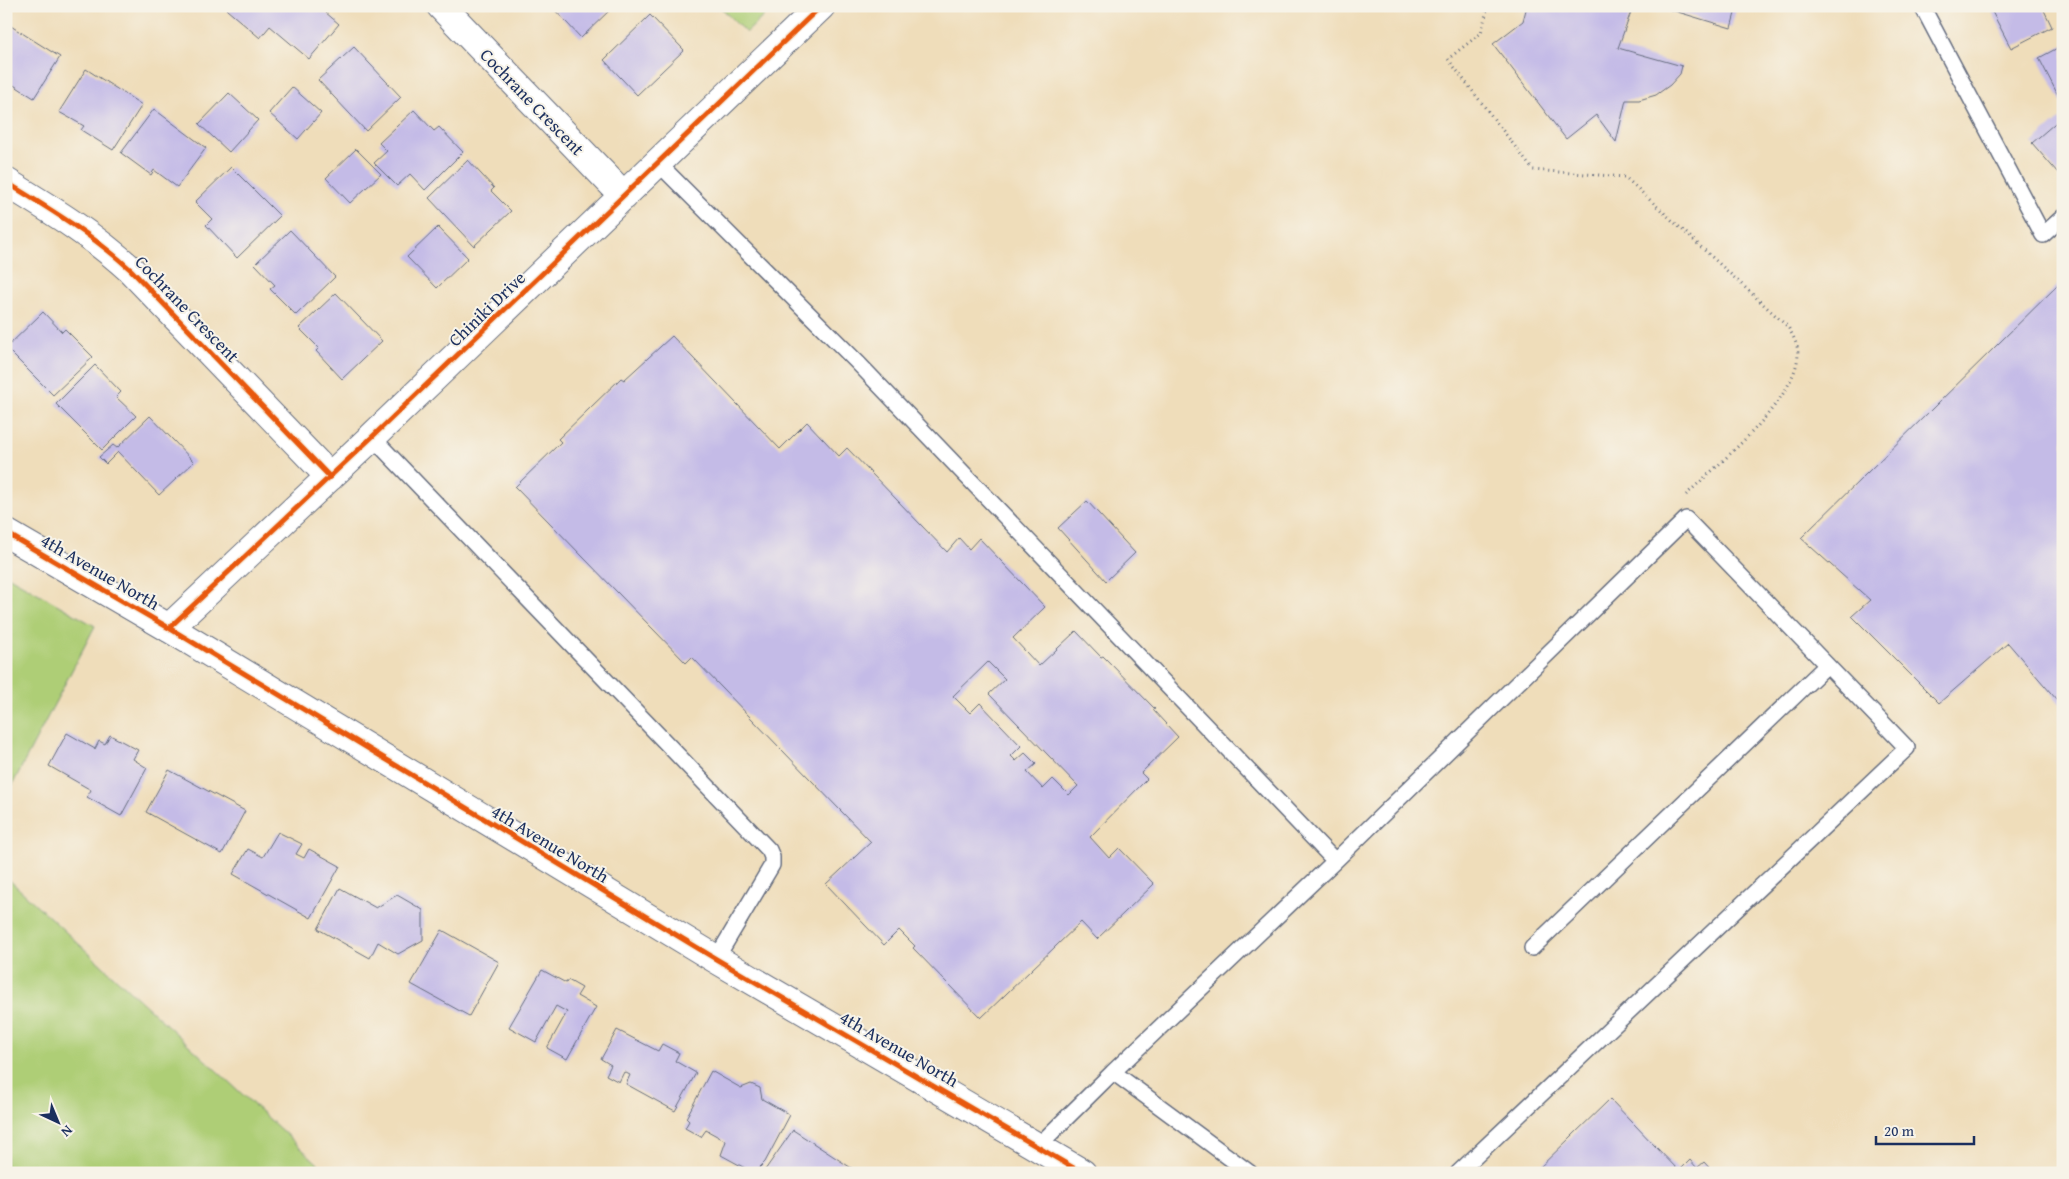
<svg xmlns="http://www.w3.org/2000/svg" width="2069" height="1179" viewBox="0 0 2069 1179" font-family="'Gentium Book Plus',serif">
<rect width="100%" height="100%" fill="#f7f3e8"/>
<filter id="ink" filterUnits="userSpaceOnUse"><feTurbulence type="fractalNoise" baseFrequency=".02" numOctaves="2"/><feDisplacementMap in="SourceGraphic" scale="10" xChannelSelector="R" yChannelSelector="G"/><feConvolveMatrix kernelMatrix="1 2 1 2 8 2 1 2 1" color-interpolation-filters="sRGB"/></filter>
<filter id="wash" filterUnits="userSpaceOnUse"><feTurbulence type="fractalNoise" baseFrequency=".0096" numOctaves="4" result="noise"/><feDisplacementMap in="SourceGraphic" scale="20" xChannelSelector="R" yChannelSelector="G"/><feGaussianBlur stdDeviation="1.12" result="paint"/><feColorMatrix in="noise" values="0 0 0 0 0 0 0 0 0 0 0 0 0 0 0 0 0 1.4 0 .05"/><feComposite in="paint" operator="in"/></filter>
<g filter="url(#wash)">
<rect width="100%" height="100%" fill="#efddba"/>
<!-- green -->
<path fill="#aece76" stroke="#647e6a" d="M719 6H774L746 33Z
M6 575 95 626 6 797Z
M6 877 328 1173H6Z"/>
<g id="blocks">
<!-- building -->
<path fill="#c4bbe7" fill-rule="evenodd" d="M230 6H318L339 24 309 59 270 26 260 38 227 10Z
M551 6H614L581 38Z
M1527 6H1633L1618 48 1682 66 1680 74 1670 85 1656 95 1639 100H1626L1616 142 1596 115 1566 139 1493 44 1523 21Z
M1658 6H1737L1731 28Z
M1989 6H2042L2052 27 2011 48Z
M650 15 684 50 637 95 604 60Z
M6 23 60 57 34 98 12 84 9 89 6 87Z
M2063 45V105L2039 58Z
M354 47 401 97 366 131 318 80Z
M86 69 142 105 113 150 81 130 84 126 59 112Z
M292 87 321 113 298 139 269 113Z
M229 93 258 120 229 152 199 124Z
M154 109 206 148 177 187 154 170 151 175 121 153Z
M414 110 434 131 439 127 463 152 425 190 410 174 397 186 374 163 387 151 379 143Z
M2061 118 2063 169 2058 173 2032 143Z
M356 149 381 174 350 203 326 178Z
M468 160 494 188 491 191 511 211 474 246 429 198Z
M231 167 280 216 237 258 206 225 212 219 195 202Z
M438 227 468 258 437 288 407 257Z
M290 230 335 277 296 315 270 289 275 285 255 264Z
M2063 280V707L2008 643 1939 703 1852 616 1870 600 1801 538Z
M336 293 382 341 342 379 316 351 319 348 299 328Z
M43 312 62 332 65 329 93 357 53 395 6 348Z
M672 336 780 449 807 422 839 456 847 448 947 552 959 538 969 549 979 538 1045 607 1013 638 1039 666 1076 631 1101 657 1103 656 1155 709 1153 710 1178 737 1141 773 1147 779 1090 837 1109 858 1119 848 1154 884 1097 939 1081 922 981 1018 913 948 915 946 899 930 884 945 826 884 871 842 692 657 686 663 515 487 561 442 558 439 621 378 624 380ZM988 662 1005 679 989 694 1078 786 1069 795 1053 779 1043 789 1027 772 1036 764 1025 753 1016 761 1011 756 1021 746 980 703 970 713 953 696Z
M95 365 121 392 116 397 136 416 102 450 56 404Z
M150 416 194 462 159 495 118 452 106 464 99 457 113 445 117 448Z
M1087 501 1135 553 1106 581 1058 528Z
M67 733 95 749 99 741 105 744 110 735 138 750 133 759 147 768 121 816 87 797 91 790 49 766Z
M169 770 245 811 222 854 146 812Z
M278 832 302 844 296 854 304 858 309 849 340 866 311 918 233 874 248 849 263 857Z
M340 888 376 908 397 895 423 910V940L398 954 378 942 370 958 318 929Z
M442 930 499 962 469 1016 411 984Z
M542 970 566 983 568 980 582 988 577 996 596 1007 567 1059 547 1048 567 1012 556 1006 536 1042 509 1027Z
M617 1030 658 1051 662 1044 679 1053 675 1061 696 1073 675 1111 626 1084 630 1075 624 1072 619 1082 606 1075 611 1065 601 1059Z
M711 1071 741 1088 751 1084 760 1088 762 1099 790 1115 765 1162 754 1173 721 1155 726 1141 706 1130 701 1137 685 1128 689 1121 686 1118Z
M1610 1099 1679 1171 1690 1160 1697 1168 1704 1162 1714 1173H1534Z
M793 1130 859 1173H770L765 1170Z"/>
</g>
</g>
<g filter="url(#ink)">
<use href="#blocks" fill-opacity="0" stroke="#656c7e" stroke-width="1"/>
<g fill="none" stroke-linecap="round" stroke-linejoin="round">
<!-- service casing -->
<g stroke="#656c7e" stroke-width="18">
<path id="service" d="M1922 6 2043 235 2063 217
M658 163 858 363 1335 861
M372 437 769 850 772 857V865L716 959
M1532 948 1827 665
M1038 1146 1113 1072
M1250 1173 1113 1072 1335 861 1686 519 1907 748 1458 1173"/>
</g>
<!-- minor casing -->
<g stroke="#656c7e" stroke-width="30">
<path id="minor" d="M441 6 624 196
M6 182C50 209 93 235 131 270L330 477
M169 628 372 437 821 6"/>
</g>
<!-- tertiary casing -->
<g stroke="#656c7e" stroke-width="30">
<path id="tertiary" d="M6 533 169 628 716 959 1082 1173"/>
</g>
<!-- path -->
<path stroke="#656c7e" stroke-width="3" stroke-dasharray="1 4" stroke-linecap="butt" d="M1488 6 1481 33 1448 59 1533 170 1625 177 1788 327C1793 336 1798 344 1798 355 1795 402 1719 463 1686 495"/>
<!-- service -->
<use href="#service" stroke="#fff" stroke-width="15"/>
<!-- minor -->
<use href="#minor" stroke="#fff" stroke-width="28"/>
<!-- tertiary -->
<use href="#tertiary" stroke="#fff" stroke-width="28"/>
<!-- cycleway casing -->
<g stroke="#f7f3e8" stroke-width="8">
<path id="cycleway" d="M6 182C50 209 93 235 131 270L330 477
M6 533 169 628 716 959 1082 1173
M169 628 372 437 821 6"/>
</g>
<!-- cycleway -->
<use href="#cycleway" stroke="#e8590c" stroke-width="5"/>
</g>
</g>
<g text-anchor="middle" stroke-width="4" stroke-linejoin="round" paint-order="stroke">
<!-- street labels -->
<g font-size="18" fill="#1b2f5e" stroke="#f7f3e8">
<text transform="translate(532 102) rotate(46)" y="6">Cochrane Crescent</text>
<text transform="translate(187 309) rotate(46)" y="6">Cochrane Crescent</text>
<text transform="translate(487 309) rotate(-44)" y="6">Chiniki Drive</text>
<text transform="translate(100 572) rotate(30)" y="6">4th Avenue North</text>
<text transform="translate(550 844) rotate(31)" y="6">4th Avenue North</text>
<text transform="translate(899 1049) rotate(30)" y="6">4th Avenue North</text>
</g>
</g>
<!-- margin -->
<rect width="2069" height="1179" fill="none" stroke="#f7f3e8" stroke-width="25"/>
<!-- north arrow -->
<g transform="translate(58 1122) rotate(136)" stroke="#f7f3e8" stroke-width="4" paint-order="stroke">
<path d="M0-4L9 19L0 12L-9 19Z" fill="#1b2f5e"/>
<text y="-8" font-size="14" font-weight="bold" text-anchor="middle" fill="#1b2f5e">N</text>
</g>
<!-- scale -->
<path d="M1876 1136v8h98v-8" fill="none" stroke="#1b2f5e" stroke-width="2.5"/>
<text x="1884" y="1136" font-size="15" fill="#1b2f5e" stroke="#f7f3e8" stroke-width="4" paint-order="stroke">20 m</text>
</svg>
